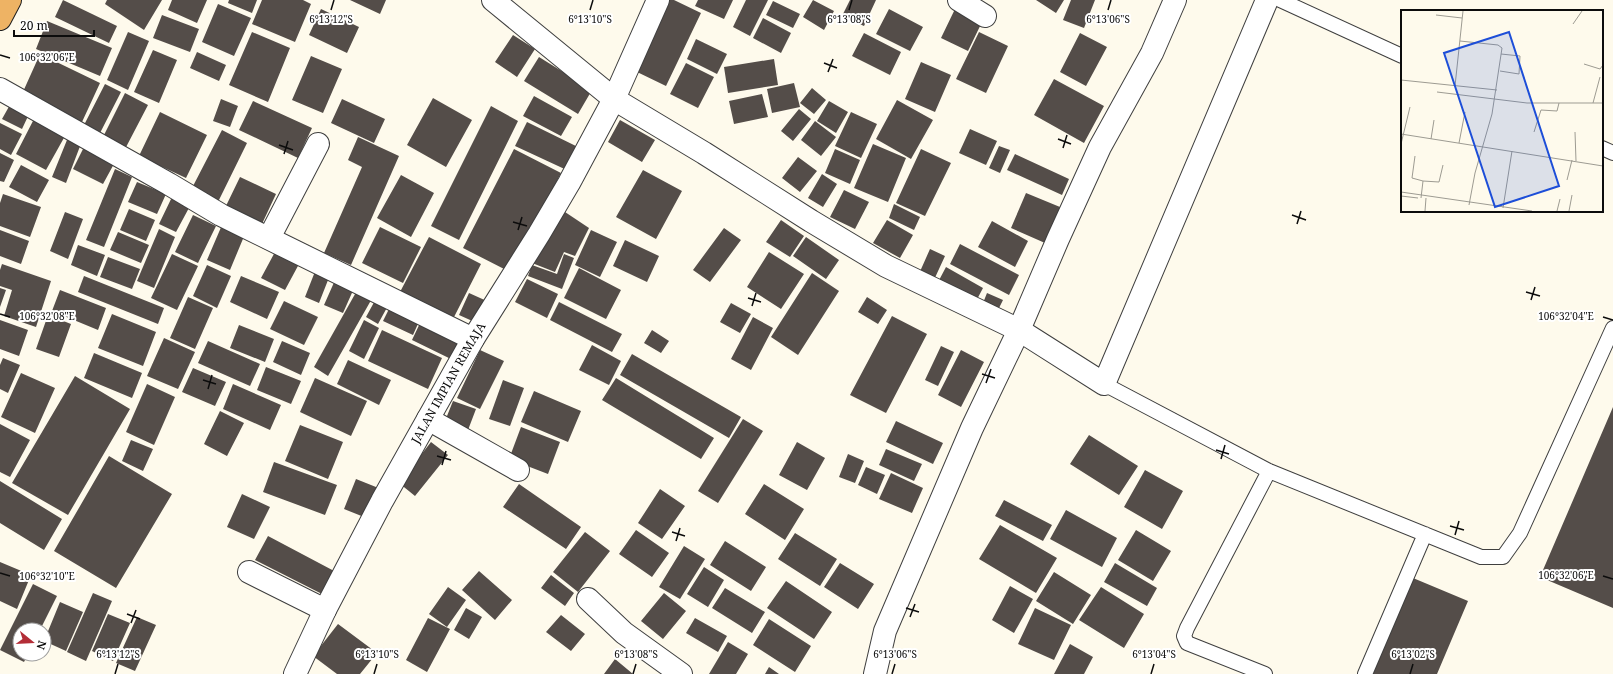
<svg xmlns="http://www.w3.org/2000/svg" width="1613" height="674" viewBox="0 0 1613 674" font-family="'Noto Serif',serif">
<rect width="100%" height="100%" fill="#fefaec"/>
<!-- building -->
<path fill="#544d49" d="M63 0 117 26 109 43 55 17Z
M107 0H162L144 30 105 4Z
M172 0H207L197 23 168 10Z
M229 0H257L252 13 228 3Z
M262 0H303L311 4 295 42 252 24Z
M350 0H386L380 14Z
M669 0H674L701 13 666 86 635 71Z
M698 0H733L724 19 695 6Z
M746 0H768L750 36 733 27Z
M813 0 834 11 824 30 803 17Z
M850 0H876L864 26 842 16Z
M1036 0H1064L1056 13Z
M1071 0H1095L1084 28 1063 20Z
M773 1 800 14 793 28 766 15Z
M218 4 251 18 234 56 202 42Z
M321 9 359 27 347 53 309 35Z
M889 9 923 27 910 51 876 34Z
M955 9 982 22 968 51 941 38Z
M162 15 199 29 190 52 153 38Z
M763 18 791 33 781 53 753 38Z
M47 21 112 48 100 76 36 49Z
M128 32 149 41 128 90 107 80Z
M252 32 290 48 268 102 229 85Z
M979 32 1008 46 986 93 956 79Z
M864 33 901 52 890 75 852 56Z
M1080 33 1107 47 1086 86 1060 72Z
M513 35 535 49 517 77 495 62Z
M696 39 727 54 717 74 687 59Z
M153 50 177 60 159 103 134 92Z
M197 52 226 65 219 81 190 68Z
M40 54 100 83 82 122 22 94Z
M311 56 342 69 323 113 292 100Z
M539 57 592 90 578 114 524 81Z
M774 59 778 85 728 93 724 67Z
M921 62 951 75 935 112 905 99Z
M686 63 714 77 698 108 670 94Z
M1054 79 1104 106 1084 143 1034 115Z
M794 83 800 107 772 113 767 89Z
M105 84 121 92 99 135 83 127Z
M812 88 826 100 814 114 800 103Z
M125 93 148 105 124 151 102 139Z
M762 94 768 117 734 124 729 101Z
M534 96 572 117 561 136 523 116Z
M433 98 472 120 446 167 407 145Z
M221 99 238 106 230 127 213 121Z
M342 99 385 119 374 143 331 123Z
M897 100 933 120 911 159 876 139Z
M253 101 312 128 298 158 239 130Z
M829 101 848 112 836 133 817 121Z
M11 103 30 112 22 129 2 119Z
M491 106 518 121 459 240 431 226Z
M799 109 811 119 793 141 781 131Z
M160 112 207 135 186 178 139 156Z
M851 112 877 124 861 158 835 146Z
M34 119 65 136 46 170 16 154Z
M620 120 655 140 642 162 608 142Z
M815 121 836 137 821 156 801 140Z
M527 122 582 149 571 172 515 146Z
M0 123 22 134 11 155 0 149Z
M970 129 997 141 986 165 959 153Z
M222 130 247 143 218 202 192 188Z
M69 135 82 141 66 183 52 177Z
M358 137 399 156 351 265 324 253 362 167 348 160Z
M873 144 906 158 888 202 854 188Z
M999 146 1010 150 1000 173 989 168Z
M84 147 115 162 103 184 73 169Z
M514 149 561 173 510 272 463 248Z
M835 149 860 160 850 184 825 173Z
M921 149 951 163 925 216 896 203Z
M0 153 14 160 4 182 0 181Z
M1015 154 1069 179 1062 195 1007 170Z
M798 157 817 171 800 192 782 178Z
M21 165 49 180 37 202 9 187Z
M115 169 132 177 104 247 86 240Z
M643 170 682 191 656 239 616 217Z
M822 174 837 184 823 207 808 198Z
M401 175 434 193 411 237 377 218Z
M240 177 276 194 261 226 225 208Z
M137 182 166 194 157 214 128 202Z
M844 190 869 202 855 229 830 217Z
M1026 193 1060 207 1045 243 1011 228Z
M3 194 41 207 30 237 0 226V203Z
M172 197 190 206 176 232 159 224Z
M894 204 920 217 914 230 889 218Z
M129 209 155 220 146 241 120 230Z
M65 212 83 219 68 259 50 251Z
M565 212 589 228 575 256 564 252 555 272 532 263Z
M193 215 216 226 198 263 175 252Z
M781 220 804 236 790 257 766 242Z
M887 220 913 235 900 258 873 243Z
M992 221 1028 241 1015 267 978 247Z
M222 225 245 234 230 270 207 260Z
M380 227 421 247 403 283 362 263Z
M724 228 741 240 710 282 693 270Z
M159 229 175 237 154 288 137 281Z
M0 230 29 241 21 264 0 256Z
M591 230 617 242 600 277 575 265Z
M118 232 149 245 141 263 110 250Z
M429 237 481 264 453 319 400 292Z
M806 237 839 260 826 279 793 256Z
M625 240 659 256 647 282 613 266Z
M960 244 1019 275 1009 295 950 264Z
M78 245 105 255 97 276 71 265Z
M930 249 945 256 933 282 918 276Z
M275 252 299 264 285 290 261 278Z
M769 252 804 274 781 309 747 287Z
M172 254 198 266 177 310 151 298Z
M564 254 574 258 562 289 528 276 532 265 557 274Z
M108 257 140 269 132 289 100 277Z
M2 264 51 281 36 327 4 316 12 290 0 286V270Z
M207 265 231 276 217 308 193 296Z
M946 267 983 288 974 305 937 284Z
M579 268 621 290 606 319 564 298Z
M316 269 330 275 319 303 305 297Z
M812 273 839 291 798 355 771 337Z
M84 276 164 308 158 324 78 292Z
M241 276 279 292 267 319 230 302Z
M336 278 355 286 343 313 324 305Z
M527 279 558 294 547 318 515 302Z
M359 287 374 295 328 376 314 367Z
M0 288 6 290 0 307Z
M60 290 106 308 98 330 52 311Z
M469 293 489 302 479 324 459 315Z
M987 293 1003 300 996 314 981 308Z
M378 295 390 302 378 324 366 317Z
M188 297 213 308 195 349 170 338Z
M867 297 887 310 878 324 858 312Z
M284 301 318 317 304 345 270 329Z
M559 302 622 334 612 352 550 320Z
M392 303 421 317 413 335 383 321Z
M731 303 751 314 740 333 720 322Z
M112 314 156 332 143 366 98 348Z
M48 315 71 324 59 357 36 349Z
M892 316 927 334 886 413 850 395Z
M753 317 773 328 751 370 731 359Z
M0 320 28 330 19 356 0 349Z
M364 320 379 328 364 359 349 351Z
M421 321 464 342 455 361 412 340Z
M239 325 274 339 265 362 230 348Z
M382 330 442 358 428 389 368 361Z
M652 330 669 341 661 353 644 343Z
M164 338 195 352 178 389 147 376Z
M208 341 260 364 250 386 198 363Z
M282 341 310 353 301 375 273 362Z
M592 345 621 361 609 385 579 370Z
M941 346 954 352 938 386 925 380Z
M480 350 504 361 480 409 457 398Z
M961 350 984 362 961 407 938 395Z
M94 353 142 373 132 398 84 378Z
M632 354 741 417 729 438 620 375Z
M3 358 20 365 8 393 0 389V365Z
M348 360 391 380 379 405 337 384Z
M266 367 301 381 291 404 257 390Z
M193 368 226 382 215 406 182 392Z
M21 373 55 388 35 433 1 417Z
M75 376 130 409 68 515 12 483Z
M315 378 367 401 351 436 300 412Z
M616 378 714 438 701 459 602 400Z
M503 380 524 388 510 426 489 419Z
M147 384 175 397 154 445 126 432Z
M233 384 281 405 270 430 223 409Z
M534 391 581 411 568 442 521 422Z
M453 401 476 409 468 430 445 421Z
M1613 407V608L1540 577Z
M220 411 244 423 227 456 204 444Z
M743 419 763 431 718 503 698 491Z
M896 421 943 443 933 464 886 442Z
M0 424 30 440 10 477 0 472Z
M300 425 343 442 328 479 285 461Z
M521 427 560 442 548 474 509 459Z
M1089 435 1138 466 1119 495 1070 464Z
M131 440 153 449 143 471 122 461Z
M431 442 448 455 415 496 399 483Z
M797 442 825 458 807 490 779 475Z
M886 449 922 464 914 481 879 465Z
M848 454 864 461 855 483 839 477Z
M109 456 172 494 116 588 54 551Z
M274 462 337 485 325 515 263 492Z
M866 467 885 475 877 494 858 485Z
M1145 470 1183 491 1162 529 1124 507Z
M891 473 923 488 912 513 879 499Z
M356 479 381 489 369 519 344 509Z
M0 481 62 519 44 550 0 523Z
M519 484 581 527 566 549 503 507Z
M764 484 804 509 785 540 745 514Z
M660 489 685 506 662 539 638 523Z
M242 494 270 507 254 539 227 527Z
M1004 500 1052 525 1043 541 995 516Z
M1066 510 1117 538 1102 567 1050 539Z
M1000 525 1057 558 1036 593 979 559Z
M636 530 669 553 652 577 619 554Z
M1136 530 1171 551 1153 581 1118 560Z
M585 532 610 551 578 592 553 572Z
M795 533 837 559 820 586 778 559Z
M268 536 336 572 324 595 255 560Z
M725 541 766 567 751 591 710 565Z
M684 546 705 559 680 599 659 587Z
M0 562 31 575 17 609 0 601Z
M840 563 874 584 858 609 824 587Z
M1115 563 1157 588 1147 606 1104 582Z
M704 567 724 580 708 607 687 594Z
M479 571 512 600 495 620 462 590Z
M1054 572 1091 595 1073 624 1036 601Z
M551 575 574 593 565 606 541 588Z
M1413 578 1468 601 1437 674H1372Z
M786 581 832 612 814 639 767 608Z
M33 584 57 596 40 630H20V654H28L24 662 0 650Z
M1010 586 1033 599 1014 633 992 620Z
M448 587 466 600 447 627 429 614Z
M1101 587 1144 614 1124 648 1079 620Z
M725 588 765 612 752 633 712 608Z
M93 593 112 601 86 661 67 652Z
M664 593 686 611 663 639 641 621Z
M60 602 83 612 66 651 44 641Z
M466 608 482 617 469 639 454 630Z
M1035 608 1071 625 1054 660 1018 644Z
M108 614 130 623 113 661 92 651Z
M561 615 585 634 571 651 546 632Z
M137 617 156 625 135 671 116 663Z
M428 618 450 629 427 672 406 660Z
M695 618 727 636 718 652 686 633Z
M769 619 811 646 795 672 753 645Z
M338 624 377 653 360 674H337L313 656Z
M728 642 748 654 736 674H709Z
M1070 644 1093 657 1084 674H1054Z
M615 659 633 674H604Z
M769 667 779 674H765Z"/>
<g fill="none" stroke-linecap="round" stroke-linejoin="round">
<!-- service casing -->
<g stroke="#3f3f3f" stroke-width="16">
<path id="service" d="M1280 0 1402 56
M1602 148 1613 153
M1104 384 1269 471 1481 557H1503L1520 533 1613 328
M1265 674 1187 643 1184 636 1187 628 1269 471
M1365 674 1425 534"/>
</g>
<!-- minor casing -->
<g stroke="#3f3f3f" stroke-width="24">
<g id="minor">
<path d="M959 0 985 16"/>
<path d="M0 89 169 184 221 215 473 339"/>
<path d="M269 238 318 144"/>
<path d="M428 419 518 470"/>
<path d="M249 572 325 610"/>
<path d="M588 599 624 633 681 674"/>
<path id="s1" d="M295 674 325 610 382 501 473 339 539 234 569 183 614 99 658 0"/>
<path d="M875 674 885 631 972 428 1019 330 1058 239 1100 147 1152 53 1175 0"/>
</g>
</g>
<!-- tertiary casing -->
<g stroke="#3f3f3f" stroke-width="24">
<path id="tertiary" d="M493 0 614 99 704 153 811 221 886 266 1019 330 1104 384 1267 0"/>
</g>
<!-- trunk casing -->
<g stroke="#1d1d1d" stroke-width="24">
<path id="trunk" d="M0 19 10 0"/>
</g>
<!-- service -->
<use href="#service" stroke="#fff" stroke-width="14"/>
<!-- minor -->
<use href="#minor" stroke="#fff" stroke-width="22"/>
<!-- tertiary -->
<use href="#tertiary" stroke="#fff" stroke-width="22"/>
<!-- trunk -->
<use href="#trunk" stroke="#eeb364" stroke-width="22"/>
</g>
<!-- ticks -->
<path fill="none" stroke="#0c0c0c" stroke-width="1.5" d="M331 10 334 0M590 10 593 0M849 10 852 0M1108 10 1111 0M0 55 10 58M824 63 837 68M828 72 833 59M1058 139 1071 144M279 145 293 150M1063 148 1067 135M284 154 288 141M1292 215 1306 220M513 222 527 226M1297 224 1301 211M518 230 522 217M1526 292 1540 296M748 298 761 302M1531 300 1535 287M752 306 756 293M0 314 10 317M1603 317 1613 320M982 374 995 378M203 380 216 384M986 383 991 369M208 389 212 375M1216 450 1229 454M437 456 451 460M1221 459 1225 445M442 465 446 451M1450 526 1464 530M672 532 685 536M1455 535 1459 521M676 541 680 528M0 573 10 576M1603 576 1613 579M906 608 919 612M127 614 140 619M910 617 915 604M131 623 136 610M115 674 118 664M374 674 377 664M633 674 636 664M892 674 895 664M1151 674 1154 664M1410 674 1413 664"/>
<g text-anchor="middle" stroke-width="4" stroke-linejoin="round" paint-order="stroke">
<!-- street labels -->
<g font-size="12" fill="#0c0c0c" stroke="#fff">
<text dy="4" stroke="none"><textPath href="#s1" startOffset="329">JALAN IMPIAN REMAJA</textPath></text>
</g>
</g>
<!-- overview -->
<g transform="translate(1401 10)">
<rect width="202" height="202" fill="#fefaec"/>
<path fill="none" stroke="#9d9b92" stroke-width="1" d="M35 5 61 8M172 14 181 1M59 31 97 35 101 38 91 104 74 163 68 195M183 54 199 59 202 55M99 61 118 64 119 46 100 44M0 70 96 80M54 76 62 1M36 82 126 93H202M192 93 199 67M133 122 140 100 156 101 158 93M174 122 175 151M0 124 202 156M30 129 33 110M58 133 64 102M0 134 9 97M14 146 11 168 22 171M166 170 171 150M0 182 131 201M0 186 17 188M20 188 22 171 38 172 42 155M102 198 111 141M24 201 25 188M156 201 159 189M168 201 171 185"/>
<path fill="#1d4ed8" fill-opacity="0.15" stroke="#1d4ed8" stroke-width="2" d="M108 22 158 176 94 197 43 43Z"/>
<rect width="202" height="202" fill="none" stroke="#0c0c0c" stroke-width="2"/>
</g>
<g font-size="10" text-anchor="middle" fill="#0c0c0c" stroke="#fff" stroke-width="4" stroke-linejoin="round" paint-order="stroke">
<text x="331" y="23">6°13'12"S</text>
<text x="590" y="23">6°13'10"S</text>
<text x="849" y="23">6°13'08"S</text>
<text x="1108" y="23">6°13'06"S</text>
<text x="47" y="61">106°32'06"E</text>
<text x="1566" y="320">106°32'04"E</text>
<text x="47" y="320">106°32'08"E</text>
<text x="1566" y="579">106°32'06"E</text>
<text x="47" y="580">106°32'10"E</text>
<text x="118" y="658">6°13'12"S</text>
<text x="377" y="658">6°13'10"S</text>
<text x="636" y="658">6°13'08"S</text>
<text x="895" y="658">6°13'06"S</text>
<text x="1154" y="658">6°13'04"S</text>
<text x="1413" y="658">6°13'02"S</text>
</g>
<!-- north arrow -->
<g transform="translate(32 642) rotate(108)"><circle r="19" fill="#ffffff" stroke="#9e9e9e"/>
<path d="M0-3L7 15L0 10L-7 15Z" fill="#b32d37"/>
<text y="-6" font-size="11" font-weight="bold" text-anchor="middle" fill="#0c0c0c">N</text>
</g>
<!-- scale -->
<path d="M14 30v6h80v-6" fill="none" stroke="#0c0c0c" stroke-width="2"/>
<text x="20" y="30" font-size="12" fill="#0c0c0c" stroke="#ffffff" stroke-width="3" paint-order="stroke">20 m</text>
</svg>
